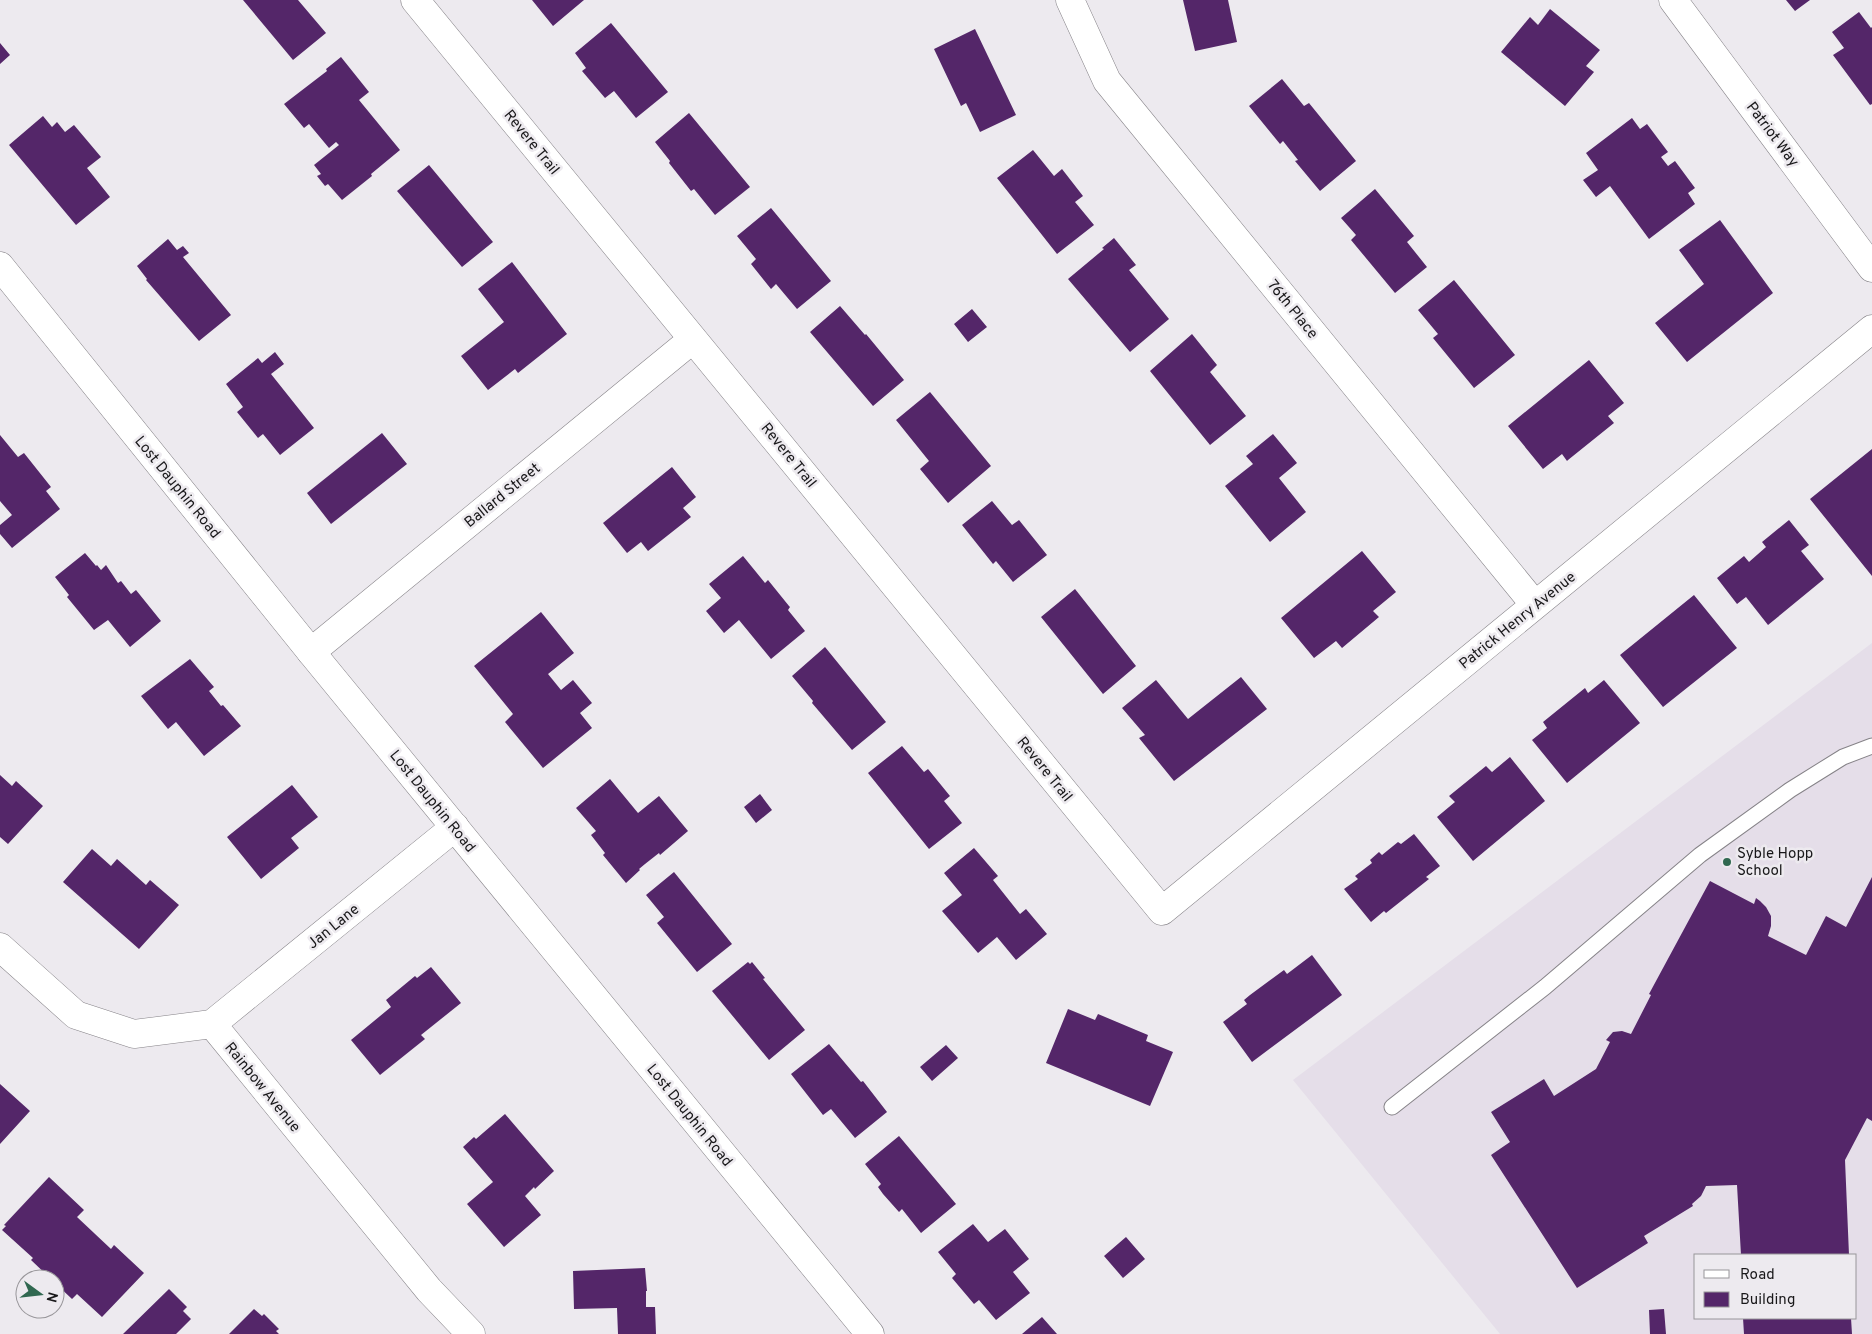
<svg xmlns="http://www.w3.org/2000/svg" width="1872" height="1334" viewBox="0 0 1872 1334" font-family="Overpass,sans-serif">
<rect width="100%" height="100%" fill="#edeaef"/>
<!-- built -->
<path fill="#e5dee9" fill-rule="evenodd" d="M1872 643V1334H1500L1293 1080ZM1696 1255H1856V1318H1696Z"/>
<!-- building -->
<path fill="#542669" d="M243 0H298L326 33 293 60Z
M532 0H584L553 26Z
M1183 0H1228L1237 42 1195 51Z
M1786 0H1810L1795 11Z
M1550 9 1600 50 1586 66 1594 72 1565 106 1501 52 1530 17 1538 25Z
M1859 12 1871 28 1872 27V104L1870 105 1833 55 1844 48 1832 32Z
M611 23 668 92 636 118 614 91 605 98 582 71 586 68 575 53Z
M975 29 1016 115 980 132 966 103 961 106 934 49Z
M0 43 10 55 0 64Z
M341 57 369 92 359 100 400 150 371 174 372 176 342 200 328 184 325 186 317 176 321 174 314 165 339 145 336 142 329 148 309 124 304 128 284 104 327 71 326 69Z
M1282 79 1304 106 1309 103 1356 161 1320 191 1295 161 1298 160 1283 141 1280 144 1249 106Z
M689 113 750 187 715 215 694 189 691 191 669 163 670 161 655 142Z
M43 116 52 127 57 122 65 132 74 125 101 157 87 168 110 197 76 225 9 145Z
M1632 118 1640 129 1647 124 1668 152 1661 157 1668 166 1675 161 1695 188 1688 193 1695 204 1649 239 1610 186 1596 197 1583 180 1598 170 1586 153Z
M1033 150 1054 176 1062 169 1083 196 1075 202 1094 225 1057 254 997 178Z
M429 165 493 242 462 267 397 191Z
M1375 189 1414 236 1407 242 1427 267 1395 293 1351 240 1356 235 1341 218Z
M771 208 831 281 797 309 776 284 771 289 751 264 756 259 737 236Z
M1720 220 1773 293 1687 362 1655 323 1704 284 1679 250Z
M1114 238 1136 265 1129 270 1169 319 1130 352 1068 279 1104 249 1102 248Z
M168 239 177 250 183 246 189 253 183 257 231 315 199 341 146 280 147 279 137 266Z
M512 262 567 334 518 373 515 369 488 390 461 356 504 322 478 289Z
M1454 280 1515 355 1474 388 1433 338 1438 334 1418 310Z
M840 306 865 335 866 334 904 380 873 406 810 332Z
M972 309 987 327 968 342 954 324Z
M1192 334 1217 365 1210 372 1246 416 1210 445 1150 371Z
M275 352 284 364 271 374 314 428 280 455 263 434 258 438 237 412 243 407 226 384 258 358 262 363Z
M1589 360 1624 403 1608 416 1614 423 1568 460 1567 461 1562 454 1543 469 1508 426Z
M930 392 991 466 948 503 920 469 929 461 896 420Z
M382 433 407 464 331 524 307 493Z
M1273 434 1297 463 1279 478 1306 512 1270 542 1225 486 1253 464 1246 456Z
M0 435 18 457 24 453 51 487 46 491 60 509 12 548 0 534V525L12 515 0 501Z
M1872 449V576L1810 499Z
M672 467 696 497 683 508 691 517 648 551 641 542 627 553 603 523Z
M992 501 1012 525 1019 520 1047 555 1013 582 996 561 993 564 962 525Z
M1789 520 1809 545 1801 551 1824 579 1768 625 1746 597 1737 604 1717 578 1744 556 1749 562 1766 547 1762 542Z
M1362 551 1396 592 1373 611 1379 617 1342 648 1336 641 1314 658 1281 618Z
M85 553 96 566 97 565 101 570 106 565 118 583 121 581 131 594 136 590 161 621 130 647 108 620 94 630 67 597 69 595 55 577Z
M743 556 765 583 768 580 789 606 790 607 788 610 805 631 771 659 739 620 724 633 706 611 721 598 709 584Z
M1075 589 1136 666 1103 694 1041 617Z
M1694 595 1737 648 1663 707 1620 655Z
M541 612 574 653 548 674 561 690 573 680 592 703 580 713 592 728 543 768 505 722 513 714 474 666Z
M825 647 886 722 852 750 812 703 813 701 792 676Z
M190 659 214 687 209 691 221 706 223 705 241 726 204 756 176 722 168 729 141 696Z
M1241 677 1267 709 1174 781 1139 738 1145 735 1122 708 1156 680 1188 719Z
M1604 680 1640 723 1567 783 1532 740 1547 728 1543 722 1585 688 1588 693Z
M902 746 924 772 928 769 950 796 944 801 962 823 929 849 868 773Z
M1510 757 1545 801 1473 861 1437 817 1455 802 1449 796 1486 766 1492 772Z
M0 775 12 786 16 781 43 806 8 844 0 837Z
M610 779 638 813 659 796 688 831 660 855 659 853 645 864 639 869 640 870 626 883 603 855 605 853 591 835 596 831 576 808Z
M292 785 318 817 291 838 299 848 261 879 227 837Z
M760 794 772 810 756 823 744 807Z
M1414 834 1440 866 1426 877 1429 879 1386 913 1384 911 1371 922 1344 889 1358 879 1355 876 1372 863 1370 860 1379 852 1382 855 1398 842 1401 844Z
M974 848 998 876 993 880 1020 914 1026 909 1047 934 1016 960 997 937 978 953 942 911 962 895 944 873Z
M92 849 111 866 117 859 146 885 150 880 179 905 139 949 63 882Z
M674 872 732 944 697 972 657 923 664 917 646 895Z
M1872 877V1121L1867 1118 1845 1160 1849 1255H1741L1737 1185 1706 1186 1701 1196 1692 1204 1693 1206 1644 1236 1648 1243 1577 1288 1491 1155 1510 1142 1491 1112 1544 1079 1554 1096 1596 1069 1610 1042 1606 1040 1613 1032 1622 1031 1631 1034 1651 995 1649 994 1710 881 1754 904 1756 898 1760 901 1766 907 1771 916V926L1768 936 1806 955 1826 916 1846 927Z
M1312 955 1342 995 1252 1062 1223 1022 1247 1004 1244 1000 1250 995 1284 970 1287 974Z
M748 962 750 964 752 962 765 978 763 979 805 1030 769 1060 712 991Z
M431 967 461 1003 421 1035 425 1039 380 1075 351 1040 391 1007 386 1000 415 976 417 978Z
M1068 1009 1095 1020 1098 1014 1136 1030 1148 1035 1146 1041 1173 1052 1150 1106 1046 1063Z
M829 1044 861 1082 863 1081 887 1112 855 1138 831 1109 823 1115 791 1074Z
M946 1045 958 1058 932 1081 920 1067Z
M0 1084 30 1111 0 1144Z
M505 1114 554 1171 535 1189 534 1187 525 1196 541 1215 504 1247 467 1204 493 1182 463 1147 474 1137 476 1139Z
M899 1136 956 1204 921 1233 902 1209 899 1212 883 1194 878 1187 881 1184 865 1164Z
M49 1177 84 1210 77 1217 111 1249 114 1245 144 1273 102 1317 77 1294 72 1299 55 1283V1279H51L31 1260 33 1258 2 1230 6 1226 4 1225Z
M973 1224 988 1242 1005 1229 1029 1259 1013 1272 1030 1293 996 1320 979 1300 974 1304 952 1278 956 1274 938 1252Z
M1126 1237 1145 1259 1123 1278 1104 1256Z
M645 1268 647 1291H646V1307H655L656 1334H618L617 1308 574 1309 573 1271Z
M169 1289 187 1307 183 1311 191 1319 176 1334H123Z
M254 1309 262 1316 264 1314 279 1329 276 1331 279 1334H229Z
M1664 1309 1666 1334H1650L1649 1310Z
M1042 1317 1057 1334H1022Z
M1743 1318H1851L1852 1334H1744Z"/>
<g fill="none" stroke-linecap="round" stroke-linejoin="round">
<!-- lane casing -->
<g stroke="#868388" stroke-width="17">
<path id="lane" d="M1392 1107 1545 987 1700 855 1790 790 1843 757 1872 746"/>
</g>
<!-- street casing -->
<g stroke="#868388" stroke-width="29">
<path id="street" d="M415 0 1162 911 1872 329
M1070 0 1107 81 1535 605
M1673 0 1872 268
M311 652 693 339
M0 947 76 1015 134 1034 212 1024
M212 1024 429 1290 471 1334
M212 1024 455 827"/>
</g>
<!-- secondary casing -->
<g stroke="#868388" stroke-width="29">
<path id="secondary" d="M0 266 311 652 870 1334"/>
</g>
<!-- lane -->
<use href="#lane" stroke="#fff" stroke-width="15"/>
<!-- street -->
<use href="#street" stroke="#fff" stroke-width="28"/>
<!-- secondary -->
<use href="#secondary" stroke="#fff" stroke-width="28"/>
</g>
<!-- markers -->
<circle fill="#306850" stroke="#edeaef" stroke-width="2" cx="1727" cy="862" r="5"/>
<g text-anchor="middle" stroke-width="5" stroke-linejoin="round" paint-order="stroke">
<!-- street labels -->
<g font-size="15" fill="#19181a" stroke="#edeaef">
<text transform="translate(1773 134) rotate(53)" y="5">Patriot Way</text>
<text transform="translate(532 142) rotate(51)" y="5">Revere Trail</text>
<text transform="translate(1293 309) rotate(51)" y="5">76th Place</text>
<text transform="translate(789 455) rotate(51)" y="5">Revere Trail</text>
<text transform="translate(178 487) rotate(51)" y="5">Lost Dauphin Road</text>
<text transform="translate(502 495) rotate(-39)" y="5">Ballard Street</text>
<text transform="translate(1517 620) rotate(-39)" y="5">Patrick Henry Avenue</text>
<text transform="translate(1045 769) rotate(51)" y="5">Revere Trail</text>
<text transform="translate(433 801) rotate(51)" y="5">Lost Dauphin Road</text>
<text transform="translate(333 926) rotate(-39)" y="5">Jan Lane</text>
<text transform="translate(263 1087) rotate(51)" y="5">Rainbow Avenue</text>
<text transform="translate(690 1115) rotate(51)" y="5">Lost Dauphin Road</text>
</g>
<!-- poi labels -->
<g font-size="15" fill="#19181a" stroke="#edeaef" text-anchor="start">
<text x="1737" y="858">Syble Hopp<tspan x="1737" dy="17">School</tspan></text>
</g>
</g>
<!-- legend -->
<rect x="1694" y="1254" width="162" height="65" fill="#edeaef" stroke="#98969a"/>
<rect x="1704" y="1270" width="25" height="8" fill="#ffffff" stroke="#98969a"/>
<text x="1740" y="1279" font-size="15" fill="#19181a">Road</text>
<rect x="1704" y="1292" width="25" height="15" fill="#542669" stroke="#98969a"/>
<text x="1740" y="1304" font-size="15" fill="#19181a">Building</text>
<!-- north arrow -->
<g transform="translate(40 1294) rotate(105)"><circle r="24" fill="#edeaef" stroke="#98969a"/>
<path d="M0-4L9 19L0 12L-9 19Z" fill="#306850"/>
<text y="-8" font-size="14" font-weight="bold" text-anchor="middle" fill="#19181a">N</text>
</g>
</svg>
